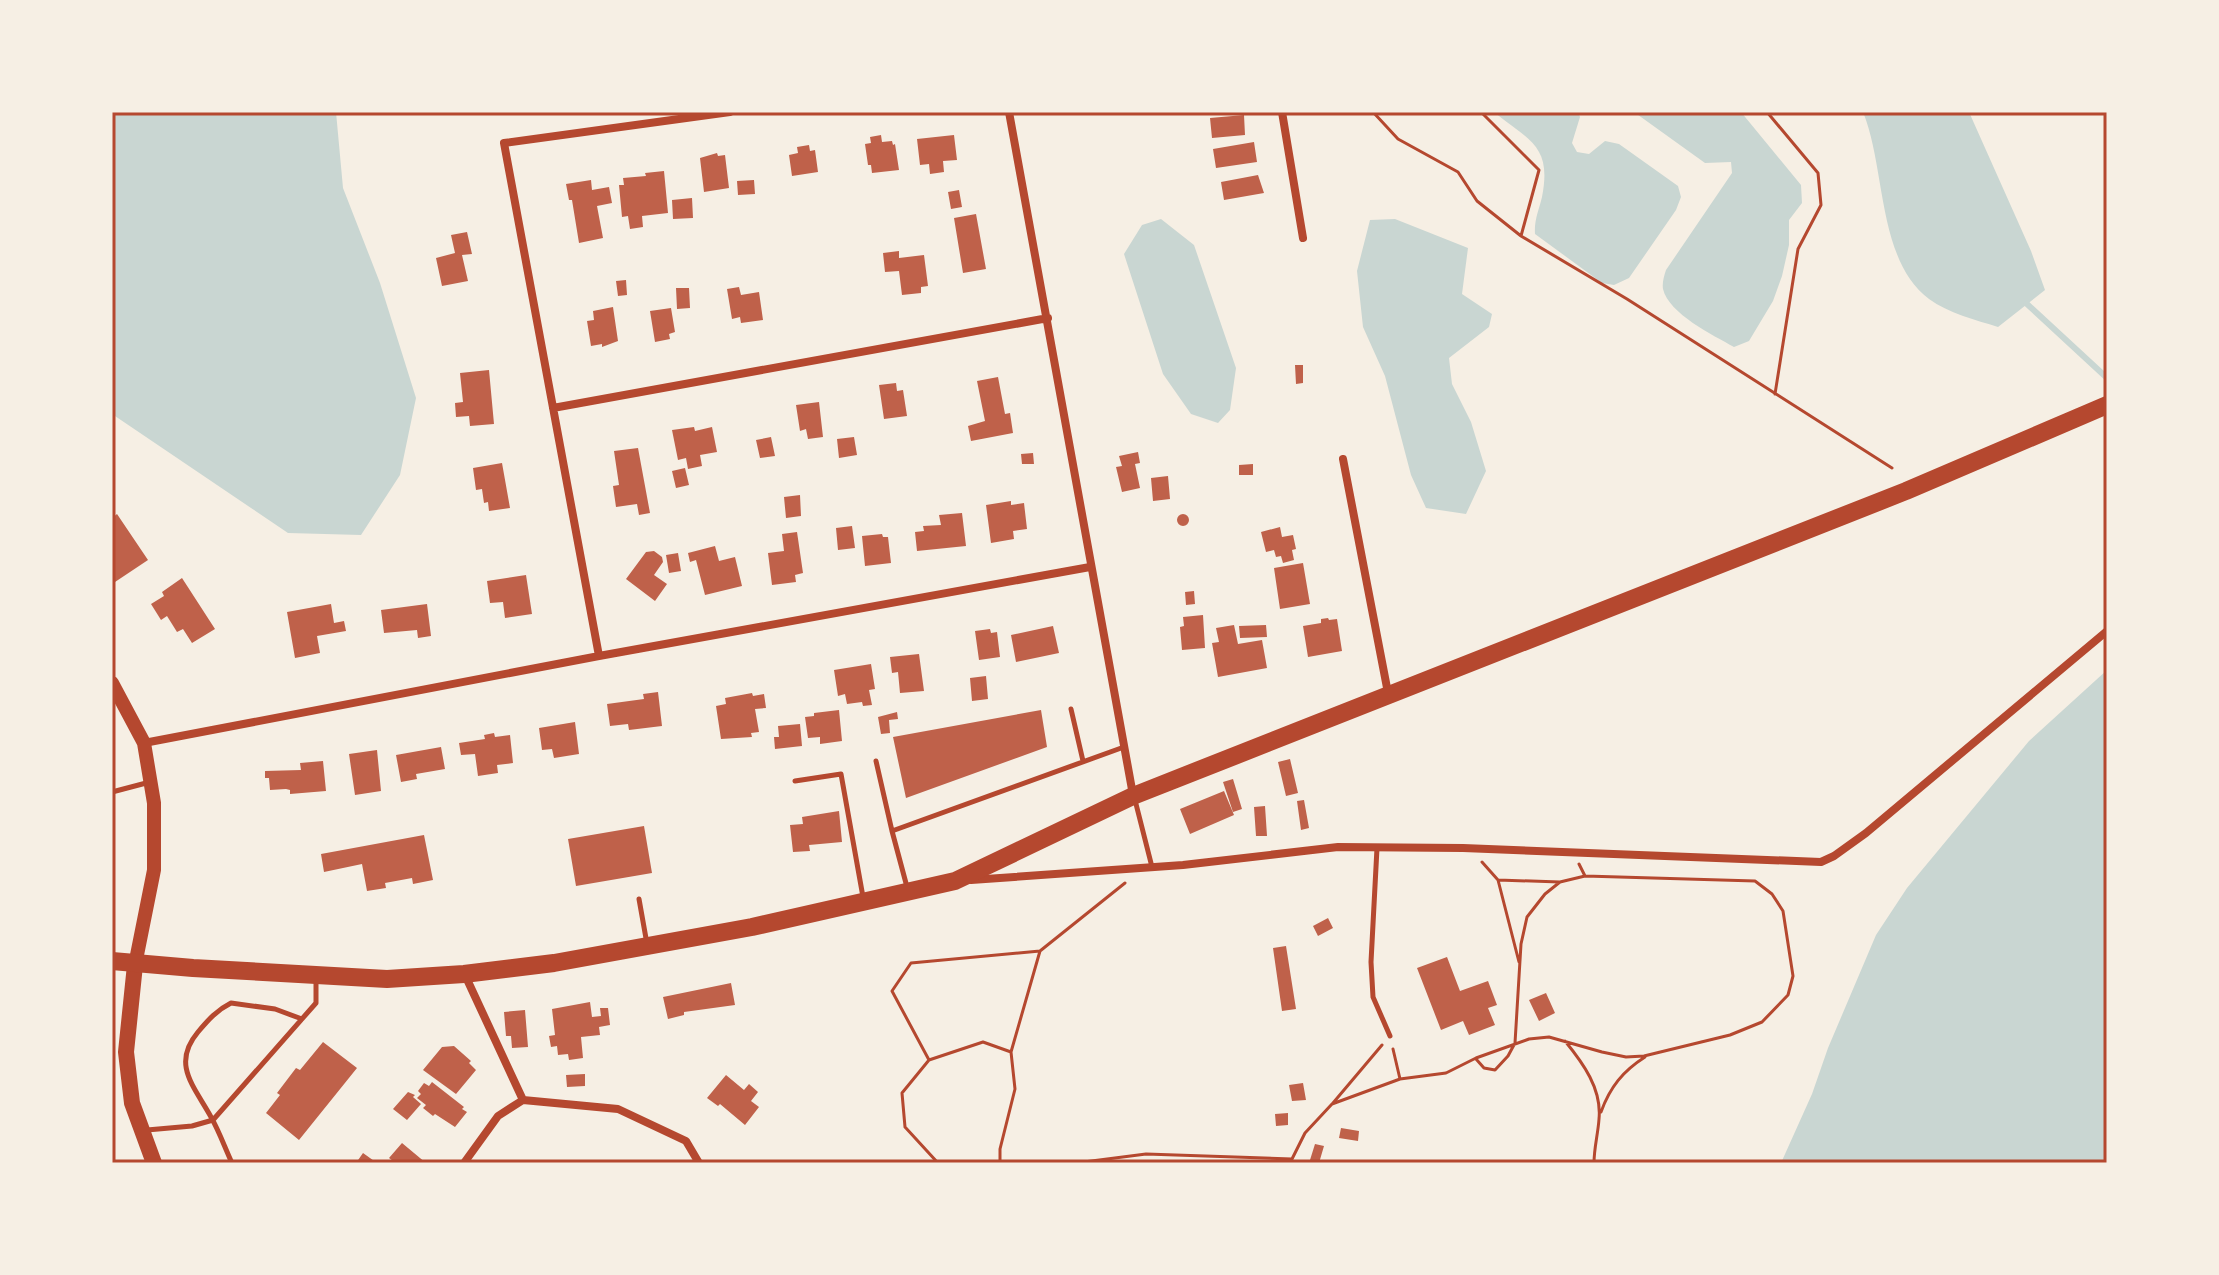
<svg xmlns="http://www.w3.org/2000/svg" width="2219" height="1275" viewBox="0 0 2219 1275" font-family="Inter,sans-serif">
<rect width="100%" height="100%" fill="#f6efe4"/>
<!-- water -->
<path fill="#c9d6d2" d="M112 112H336L343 188 380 283 416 398 400 475 361 535 288 533 112 414Z
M1494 112H1578L1580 117 1572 143 1577 152 1589 154 1605 141 1619 144 1678 186 1681 197 1676 210 1629 278 1614 285 1602 283 1535 234C1534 220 1539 210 1542 197 1552 146 1530 141 1494 112Z
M1634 112H1741L1801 185 1802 203 1789 220V245L1782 276 1773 301 1749 341 1734 347C1713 335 1669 314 1663 289 1662 283 1664 276 1666 270L1732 173 1731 162 1705 163Z
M1863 112H1969L2031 251 2045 290 1998 327C1976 320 1948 313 1929 299 1877 260 1886 168 1863 112Z
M1161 219 1194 245 1236 368 1230 410 1218 423 1191 414 1163 374 1124 254 1142 225Z
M1395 219 1468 248 1462 294 1492 314 1489 327 1449 358 1452 384 1471 422 1486 471 1466 514 1426 508 1411 475 1385 376 1363 327 1357 271 1370 220Z
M2107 670V1163H1781L1812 1094 1828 1048 1876 935 1907 888 2029 741Z"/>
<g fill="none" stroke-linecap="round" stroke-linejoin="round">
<!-- stream -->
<path stroke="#c9d6d2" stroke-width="6" d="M2027 304 2106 377"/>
</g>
<!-- building -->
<path fill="#bf614a" d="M1244 115 1245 135 1212 138 1210 118Z
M881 135 882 142 892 141 893 145 895 144 899 170 872 173 871 165H868L865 144 871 143 870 137Z
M954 135 957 160 943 161 944 172 930 174 929 164 920 165 917 139Z
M1254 142 1257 162 1216 168 1213 149Z
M809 145 810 151 815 150 818 172 792 176 789 155 798 153 797 147Z
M717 153 718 156 725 155 729 188 704 192 700 158Z
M664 171 668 213 642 216 643 227 630 229 628 216 622 217 619 185H624L623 178 646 176 645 173Z
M1258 175 1264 193 1224 200 1221 182Z
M591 180 592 190 609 187 612 203 597 206 603 238 579 243 572 200H569L566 184Z
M754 180 755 194 738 195 737 181Z
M959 190 962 207 951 209 948 192Z
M692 198 693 218 673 219 672 200Z
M976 214 986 269 963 273 954 218Z
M467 232 472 254 462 255 468 281 442 286 436 258 455 253 451 235Z
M899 251V258L924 255 928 286 921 287V293L902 295 899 271 885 272 883 253Z
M626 280 627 295 618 296 616 281Z
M739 287 741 295 759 292 763 320 741 323 740 317 732 319 727 289Z
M676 288H689L690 308 677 309Z
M613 307 618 341 602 347V344L591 346 587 321 594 320 593 311Z
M671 308 675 332 669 334 670 339 655 342 650 311Z
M1295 365H1303V383L1296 384Z
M489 370 494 424 470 426 469 416 456 417 455 403 463 402 460 373Z
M998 377 1005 414 1010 413 1013 433 971 441 968 426 985 421 977 381Z
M896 383 897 391 903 390 907 416 884 419 879 385Z
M819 402 823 437 808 439 806 429 800 431 796 405Z
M694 427 695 431 712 427 717 452 700 455 702 466 688 469 686 458 678 460 672 430Z
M771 437 775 456 760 458 756 440Z
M854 437 857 455 839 458 837 439Z
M638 448 650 513 639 515 637 504 616 507 613 486 619 485 614 451Z
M1138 452 1140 463 1135 464 1140 488 1122 492 1116 467 1122 466 1119 456Z
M1033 453 1034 464H1022L1021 454Z
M502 463 510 508 489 511 488 502 484 503 482 489 476 490 473 468Z
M1253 464V475H1239V465Z
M685 468 689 485 676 488 672 471Z
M1168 476 1170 499 1153 501 1151 478Z
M800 495 801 516 786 518 784 497Z
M1011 501V505L1024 503 1027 529 1013 531 1014 539 991 543 986 505Z
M962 513 966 546 917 551 915 532 924 531 923 526 941 525 939 515Z
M117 514 148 560 112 584V518Z
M1177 520a6 6 0 1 1 12 0a6 6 0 1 1-12 0Z
M852 526 855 548 838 550 836 528Z
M1280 527 1282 537 1293 535 1296 549 1292 550 1294 560 1283 563 1281 556 1276 557 1274 550 1266 552 1261 532Z
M797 532 803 573 795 575 796 582 772 585 768 553 784 551 782 534Z
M882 534 883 537H888L891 563 865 566 862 536Z
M715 546 719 561 735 557 742 586 705 595 696 560 690 562 688 553Z
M654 551 662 557 663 562 654 575 667 584 655 601 626 579 646 552Z
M678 553 681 571 669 573 666 555Z
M1303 563 1310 604 1280 609 1274 568Z
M526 575 532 614 505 618 503 602 490 603 487 581Z
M182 578 215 629 192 643 183 629 177 632 167 616 161 620 151 604 164 596 162 592Z
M1194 591 1195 604 1186 605 1185 592Z
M331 604 334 623 344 621 346 631 317 636 320 653 295 658 287 612Z
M427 604 431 636 418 638 417 630 384 633 381 610Z
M1203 615 1205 648 1182 650 1180 627 1184 626 1183 617Z
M1328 618 1329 620 1337 619 1342 651 1308 657 1303 626 1321 623V619Z
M1234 625 1238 644 1262 640 1267 668 1218 677 1212 643 1219 642 1216 628Z
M1266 625 1267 637 1240 638 1239 626Z
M1053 626 1059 653 1016 662 1011 635Z
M990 629 991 633 997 632 1000 657 979 660 975 631Z
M919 654 924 691 900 693 898 672 892 673 890 657Z
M871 664 875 689 869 690 872 705 863 706 862 702 847 704 845 694 838 696 834 670Z
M986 676 988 699 972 701 970 678Z
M658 692 662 726 629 730 628 724 610 726 607 704 644 699 643 694Z
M752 693 753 696 764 694 766 708 755 709 759 732 751 733 752 737 721 739 716 706 726 704 725 698Z
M839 710 842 741 820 744V737L808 738 805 717 814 716V713Z
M1041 710 1047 747 906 798 893 737Z
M897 712 898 719 889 720 890 733 881 734 878 717Z
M575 722 579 754 554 758 552 749 542 750 539 728Z
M800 724 802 746 775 749 774 737H779L778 726Z
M494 733 495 737 510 735 513 763 497 765 498 773 478 776 475 754 461 755 459 743 485 739 484 735Z
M441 747 445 769 416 774 417 779 401 782 396 755Z
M377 750 381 791 355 795 349 754Z
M1290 759 1298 793 1286 796 1278 762Z
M323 761 326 791 290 794V790L286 789 270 790 269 778H265V771L301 770 300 763Z
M1233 779 1242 809 1233 812 1223 782Z
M1224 791 1234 815 1190 834 1180 809Z
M1304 800 1309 828 1301 830 1297 801Z
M1265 806 1267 836H1256L1254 807Z
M839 811 842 842 809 845 810 851 793 852 790 825 803 824 802 817Z
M644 826 652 873 576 886 568 839Z
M424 835 433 880 413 884 412 878 385 883 386 888 367 891 362 864 324 872 321 854Z
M1328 918 1333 928 1318 936 1313 926Z
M1286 946 1296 1009 1282 1011 1273 948Z
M1447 957 1460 991 1488 981 1497 1005 1488 1008 1495 1025 1469 1035 1463 1021 1441 1030 1417 968Z
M731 983 735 1005 684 1012V1015L668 1019 663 997Z
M1546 993 1555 1013 1539 1021 1529 1000Z
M590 1002 592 1017 601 1016 600 1008H608L610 1025 599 1027 600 1035 581 1037 583 1058 569 1060 568 1054 558 1055 557 1046 551 1047 549 1036 555 1035 552 1009Z
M525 1010 528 1047 512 1048 511 1036H506L504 1012Z
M323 1042 357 1068 299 1140 266 1113 280 1095 277 1093 296 1068 300 1070Z
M454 1046 471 1061 469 1063 476 1070 456 1094 423 1070 442 1047Z
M585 1074V1086L567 1087 566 1075Z
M726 1075 744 1090 749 1084 758 1092 751 1101 759 1107 745 1125 720 1104 718 1106 707 1098Z
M432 1082 464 1107 462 1109 467 1112 455 1127 435 1114 433 1116 423 1108 426 1105 417 1098 421 1094 418 1091 424 1083 429 1086Z
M1303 1083 1306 1100 1292 1101 1289 1085Z
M408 1092 415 1095 413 1097 421 1104 407 1120 393 1109Z
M1288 1113V1125L1276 1126 1275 1114Z
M1341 1128 1359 1131 1358 1141 1339 1138Z
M402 1143 426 1163H396L389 1158Z
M1315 1144 1324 1146 1319 1163 1310 1160Z
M363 1153 377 1163H356Z"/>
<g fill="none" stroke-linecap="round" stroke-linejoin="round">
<!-- path -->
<path stroke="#b5482f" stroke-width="3" d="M1373 112 1398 139 1458 172 1477 201 1521 236
M1481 112 1539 170 1521 236 1627 299 1892 468
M1767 112 1818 173 1821 205 1798 249 1775 394
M1482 862 1498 880
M1519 962 1498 880 1560 882 1585 876
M1565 1041C1583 1063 1602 1089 1599 1119 1598 1134 1594 1148 1594 1163
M1476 1059 1484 1068 1495 1070 1508 1056 1515 1043 1521 944 1527 917 1545 894 1560 882
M929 1060 892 991 911 963 1040 951
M1400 1079 1446 1073 1476 1058 1529 1039 1549 1037 1602 1052 1626 1057 1644 1056 1730 1035 1762 1022 1788 995 1793 976 1783 911 1772 894 1755 881 1585 876 1579 864
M1333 1103 1382 1045
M1601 1112C1610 1087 1623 1071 1645 1057
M938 1163 905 1127 902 1093 929 1060 983 1042 1011 1052
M1000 1163V1149L1015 1089 1011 1052 1040 951 1125 883
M1076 1163 1146 1154 1292 1159
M1290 1163 1305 1133 1332 1104 1400 1079 1393 1049"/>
<!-- service -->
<path stroke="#b5482f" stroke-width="5" d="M1071 709 1083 761
M876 761 892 831
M795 781 841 774 863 897
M112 792 150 782
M1135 800 1152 867
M1377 848 1371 962 1373 997 1390 1036
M907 887 892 831 1124 747
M639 899 647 944
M147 1130 192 1126 213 1120 316 1003V980
M232 1163C225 1148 219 1131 211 1117 194 1086 171 1064 198 1032 208 1020 217 1010 231 1003L275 1009 302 1019"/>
<!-- minor -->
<path stroke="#b5482f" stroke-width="8" d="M1009 112 1133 795
M1282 112 1303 238
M553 408 1048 318
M1343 459 1388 693
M599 656 504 143 730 112
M144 743 599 656 1090 567
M971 880 1183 865 1338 847 1463 848 1821 862 1834 856 1866 833 2107 631
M465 975 523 1100
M523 1100 618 1109 686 1141 699 1163
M464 1163 498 1116 523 1100"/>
<!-- tertiary -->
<path stroke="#b5482f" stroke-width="14" d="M112 683 144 743 154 803V870L135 965"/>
<!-- secondary -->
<path stroke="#b5482f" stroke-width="16" d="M135 965 126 1052 132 1103 154 1163"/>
<!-- primary -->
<path stroke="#b5482f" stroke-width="18" d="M112 961 193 968 387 979 464 974 554 963 752 927 955 881 1133 796 1906 491 2107 405"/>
</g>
<!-- border -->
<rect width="2219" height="1275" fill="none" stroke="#f6efe4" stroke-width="228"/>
<rect x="114" y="114" width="1991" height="1047" fill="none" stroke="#b5482f" stroke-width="3"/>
</svg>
